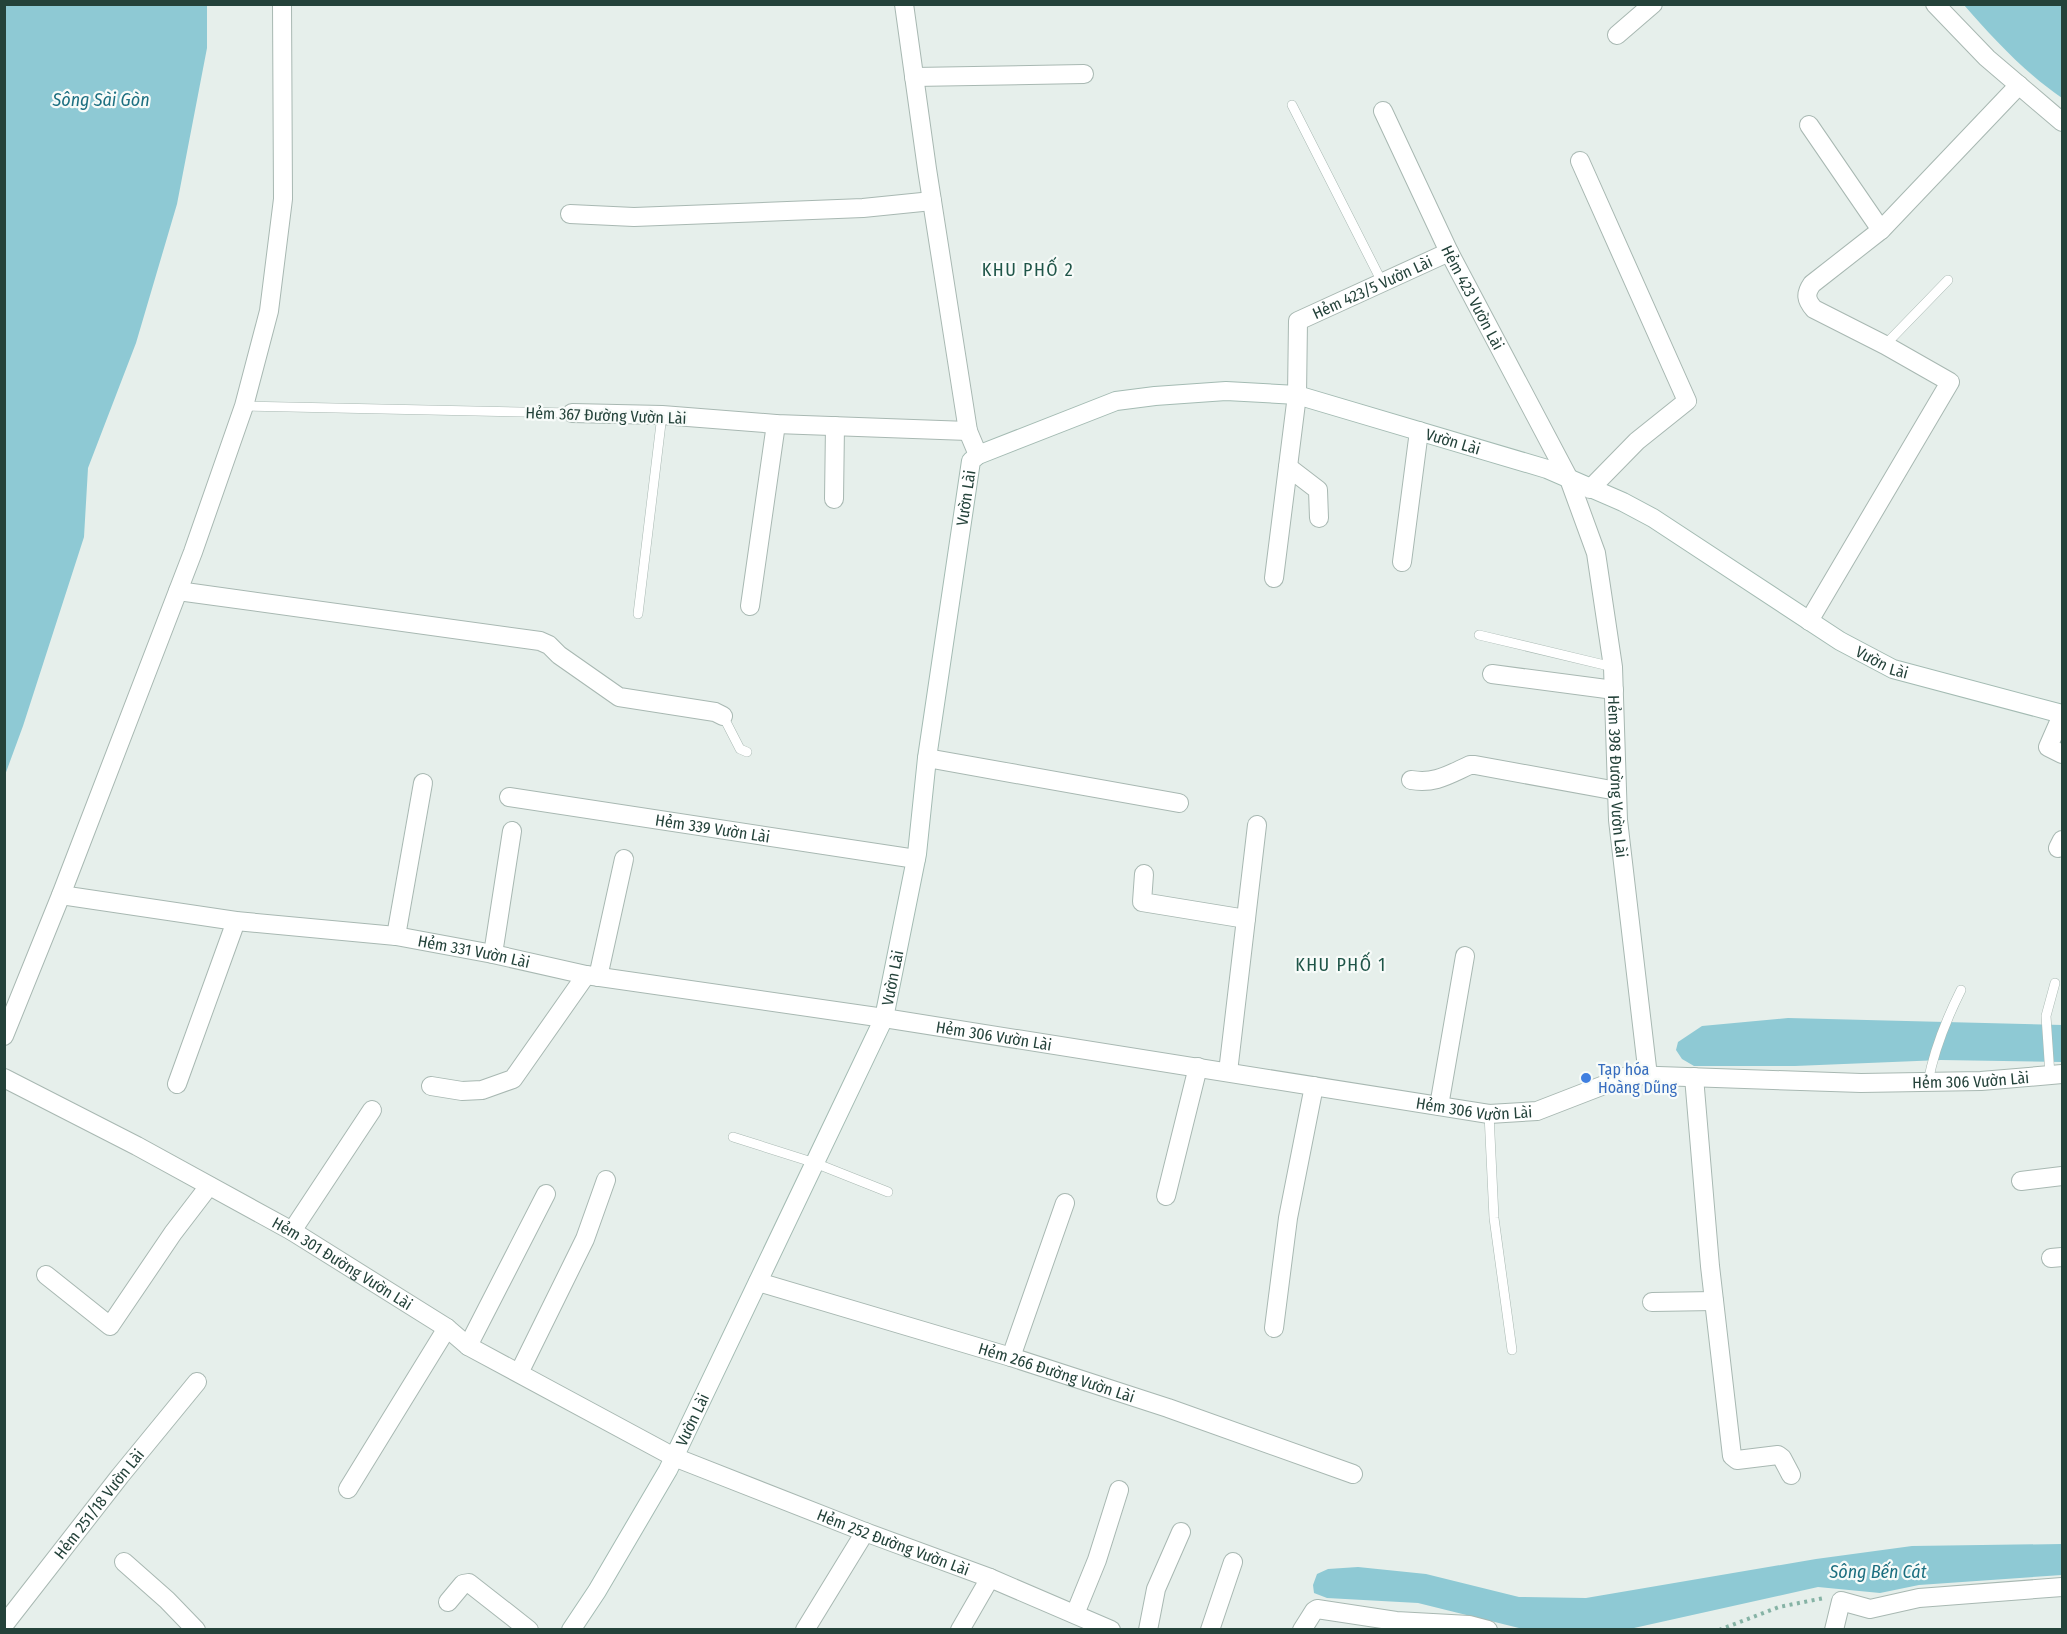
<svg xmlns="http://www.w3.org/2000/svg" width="2067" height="1634" viewBox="0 0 2067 1634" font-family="'Fira Sans Condensed',sans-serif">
<rect width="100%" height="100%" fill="#e6efeb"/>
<!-- water -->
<path fill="#8ec9d4" d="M5 4 207 5V48L177 204 136 343 88 468 84 537 23 726 5 775Z
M1964 5H2062V98C2025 73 1993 38 1964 5Z
M1788 1018 2062 1025V1062L1941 1060 1795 1066H1694L1682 1059 1676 1050 1678 1042 1702 1026Z
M2062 1544V1575L1919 1585 1880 1593 1818 1587 1625 1630 1523 1629 1418 1603 1327 1598 1314 1593 1313 1585 1317 1574 1328 1569 1358 1567 1426 1574 1519 1597 1586 1598 1816 1559 1912 1546Z"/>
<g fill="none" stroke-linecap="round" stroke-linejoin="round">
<!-- service casing -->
<g stroke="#a8b8b2" stroke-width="10">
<path id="service" d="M1292 105 1382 282
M1885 345 1948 280
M244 406 572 413
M638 614 662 415
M1479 635 1613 667
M723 716 740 749 747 752
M2050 1075 2046 1016 2055 983
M1928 1082C1934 1050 1946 1020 1961 990
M1489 1114 1494 1218 1512 1350
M733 1137 815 1163 888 1192"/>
</g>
<!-- minor casing -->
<g stroke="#a8b8b2" stroke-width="20">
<g id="minor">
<path d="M904 4 927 169 968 431 978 455"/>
<path d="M1935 4 1987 58 2062 122"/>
<path d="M1617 35 1653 4"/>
<path d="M914 77 1084 74"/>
<path id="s1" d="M1383 111 1449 252 1569 479 1596 553 1613 667 1618 820 1648 1076"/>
<path d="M1809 125 1881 230"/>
<path d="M1580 161 1687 401 1637 441 1590 489"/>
<path d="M570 214 634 217 863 208 932 201"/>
<path d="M572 413 662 415 776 424 968 431"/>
<path d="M1288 467 1318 490 1319 518"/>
<path d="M834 499 835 426"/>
<path d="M1402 562 1419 431"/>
<path id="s2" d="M1274 578 1297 395 1298 321 1449 252"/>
<path d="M178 591 540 641 549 645 559 655 619 697 715 712 723 716"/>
<path d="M750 606 776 424"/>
<path d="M1809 621 1950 382 1885 345 1814 309C1806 300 1805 294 1812 284L1881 230 2019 85"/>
<path d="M1492 674 1614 690"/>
<path d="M2062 715 2048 747 2062 754"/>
<path d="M927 758 1179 803"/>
<path d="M1411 780C1435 784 1448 775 1470 765H1475L1617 791"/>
<path id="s3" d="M509 797 916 859"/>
<path d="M2058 848 2062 840"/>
<path d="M1144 874 1142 902 1246 919"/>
<path id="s4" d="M61 895 236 921 396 936 493 954 586 975 884 1018 1489 1114 1537 1111 1630 1075 1861 1083 1981 1081 2062 1074"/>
<path d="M396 936 423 783"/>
<path d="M493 954 512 831"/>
<path d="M598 977 624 859"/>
<path d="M4 1036 61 895 193 552 244 406 269 311 283 199 282 4"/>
<path d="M1228 1072 1257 825"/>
<path d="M1694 1077 1710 1266 1732 1456 1737 1460 1778 1455 1782 1458 1791 1475"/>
<path id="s5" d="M4 1078 137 1146 292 1231 447 1328 468 1346 674 1457 865 1532 990 1578 1111 1630"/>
<path d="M177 1084 236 921"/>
<path d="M431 1086 462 1091 482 1090 513 1079 586 975"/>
<path d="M1439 1106 1465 956"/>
<path d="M2021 1181 2062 1176"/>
<path d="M1166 1196 1198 1067"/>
<path d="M292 1231 372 1110"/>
<path d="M2051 1258 2062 1257"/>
<path d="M46 1275 110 1326 173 1233 209 1186"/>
<path id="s6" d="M758 1282 1011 1357 1168 1408 1353 1474"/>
<path d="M1652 1302 1714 1301"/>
<path d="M1274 1328 1288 1218 1314 1086"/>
<path d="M468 1346 546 1194"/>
<path d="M1011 1357 1065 1203"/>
<path d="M519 1373 585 1239 606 1180"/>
<path d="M348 1489 447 1328"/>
<path d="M124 1562 167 1600 196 1630"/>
<path d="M448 1602 463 1584 469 1583 529 1630"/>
<path d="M1075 1614 1097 1560 1119 1490"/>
<path id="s7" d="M4 1625 120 1476 197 1382"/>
<path d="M805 1630 865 1532"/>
<path d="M960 1630 990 1578"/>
<path d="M1148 1630 1156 1589 1181 1532"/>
<path d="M1210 1630 1233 1562"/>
<path d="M1302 1630 1314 1611 1317 1609 1396 1621 1469 1625 1488 1630"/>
<path d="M1834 1630 1841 1601 1870 1609 1919 1598 2062 1587"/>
</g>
</g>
<!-- secondary casing -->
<g stroke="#a4bbb3" stroke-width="20">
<g id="secondary">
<path id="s8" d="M571 1630 597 1591 668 1470 884 1018 917 854 927 758 971 461 978 455 1116 401 1155 396 1226 391 1297 395 1547 469 1623 502 1653 518 1840 641 1893 669 2062 714"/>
</g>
</g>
<!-- path -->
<path stroke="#86b3a5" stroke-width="4" stroke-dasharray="3 4.5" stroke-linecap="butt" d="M1719 1630 1779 1607 1824 1598"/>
<!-- service -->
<use href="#service" stroke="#fff" stroke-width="9"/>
<!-- minor -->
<use href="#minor" stroke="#fff" stroke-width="18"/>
<!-- secondary -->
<use href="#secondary" stroke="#fff" stroke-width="18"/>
</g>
<!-- markers -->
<circle fill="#3f7fe0" stroke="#f7fbf9" stroke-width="2" cx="1586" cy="1078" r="6"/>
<g text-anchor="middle" stroke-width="4.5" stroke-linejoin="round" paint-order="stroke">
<!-- street labels -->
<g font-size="16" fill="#24423a" stroke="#f7fbf9">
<text dy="6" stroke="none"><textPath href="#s2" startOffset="340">Hẻm 423/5 Vườn Lài</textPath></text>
<text dy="6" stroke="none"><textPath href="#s1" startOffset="207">Hẻm 423 Vườn Lài</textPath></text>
<text transform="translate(606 415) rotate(2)" y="6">Hẻm 367 Đường Vườn Lài</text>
<text dy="6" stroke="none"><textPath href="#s8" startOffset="1754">Vườn Lài</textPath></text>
<text dy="6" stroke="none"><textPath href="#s8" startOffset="1215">Vườn Lài</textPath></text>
<text dy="6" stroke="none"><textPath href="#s8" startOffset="2240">Vườn Lài</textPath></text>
<text dy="6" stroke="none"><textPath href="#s1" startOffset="716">Hẻm 398 Đường Vườn Lài</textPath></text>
<text dy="6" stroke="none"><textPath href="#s3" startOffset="206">Hẻm 339 Vườn Lài</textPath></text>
<text dy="6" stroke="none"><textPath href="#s4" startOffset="417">Hẻm 331 Vườn Lài</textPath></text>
<text dy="6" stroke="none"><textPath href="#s8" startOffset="729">Vườn Lài</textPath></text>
<text dy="6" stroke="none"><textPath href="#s4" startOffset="944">Hẻm 306 Vườn Lài</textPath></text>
<text dy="6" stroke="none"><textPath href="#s4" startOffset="1934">Hẻm 306 Vườn Lài</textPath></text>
<text dy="6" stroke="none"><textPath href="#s4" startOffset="1430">Hẻm 306 Vườn Lài</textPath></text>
<text dy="6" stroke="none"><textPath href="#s5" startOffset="386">Hẻm 301 Đường Vườn Lài</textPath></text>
<text dy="6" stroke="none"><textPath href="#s6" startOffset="312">Hẻm 266 Đường Vườn Lài</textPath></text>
<text dy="6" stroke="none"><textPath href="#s8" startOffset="243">Vườn Lài</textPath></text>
<text dy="6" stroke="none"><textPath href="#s7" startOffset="154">Hẻm 251/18 Vườn Lài</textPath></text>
<text dy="6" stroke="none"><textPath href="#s5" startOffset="1006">Hẻm 252 Đường Vườn Lài</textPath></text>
</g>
<!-- shop labels -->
<g font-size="16" fill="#366cbe" stroke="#f7fbf9" text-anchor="start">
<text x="1598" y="1075">Tạp hóa<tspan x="1598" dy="18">Hoàng Dũng</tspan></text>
</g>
<!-- water labels -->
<g font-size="18" font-style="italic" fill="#1c6f80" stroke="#f7fbf9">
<text x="101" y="106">Sông Sài Gòn</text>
<text x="1878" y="1578">Sông Bến Cát</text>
</g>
<!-- neighbourhood labels -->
<g font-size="18" letter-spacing="1.5" fill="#1f5548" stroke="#f7fbf9">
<text x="1028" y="276">KHU PHỐ 2</text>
<text x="1341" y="971">KHU PHỐ 1</text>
</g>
</g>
<!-- border -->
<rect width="2067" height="1634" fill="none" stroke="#24423a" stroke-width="12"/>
</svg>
